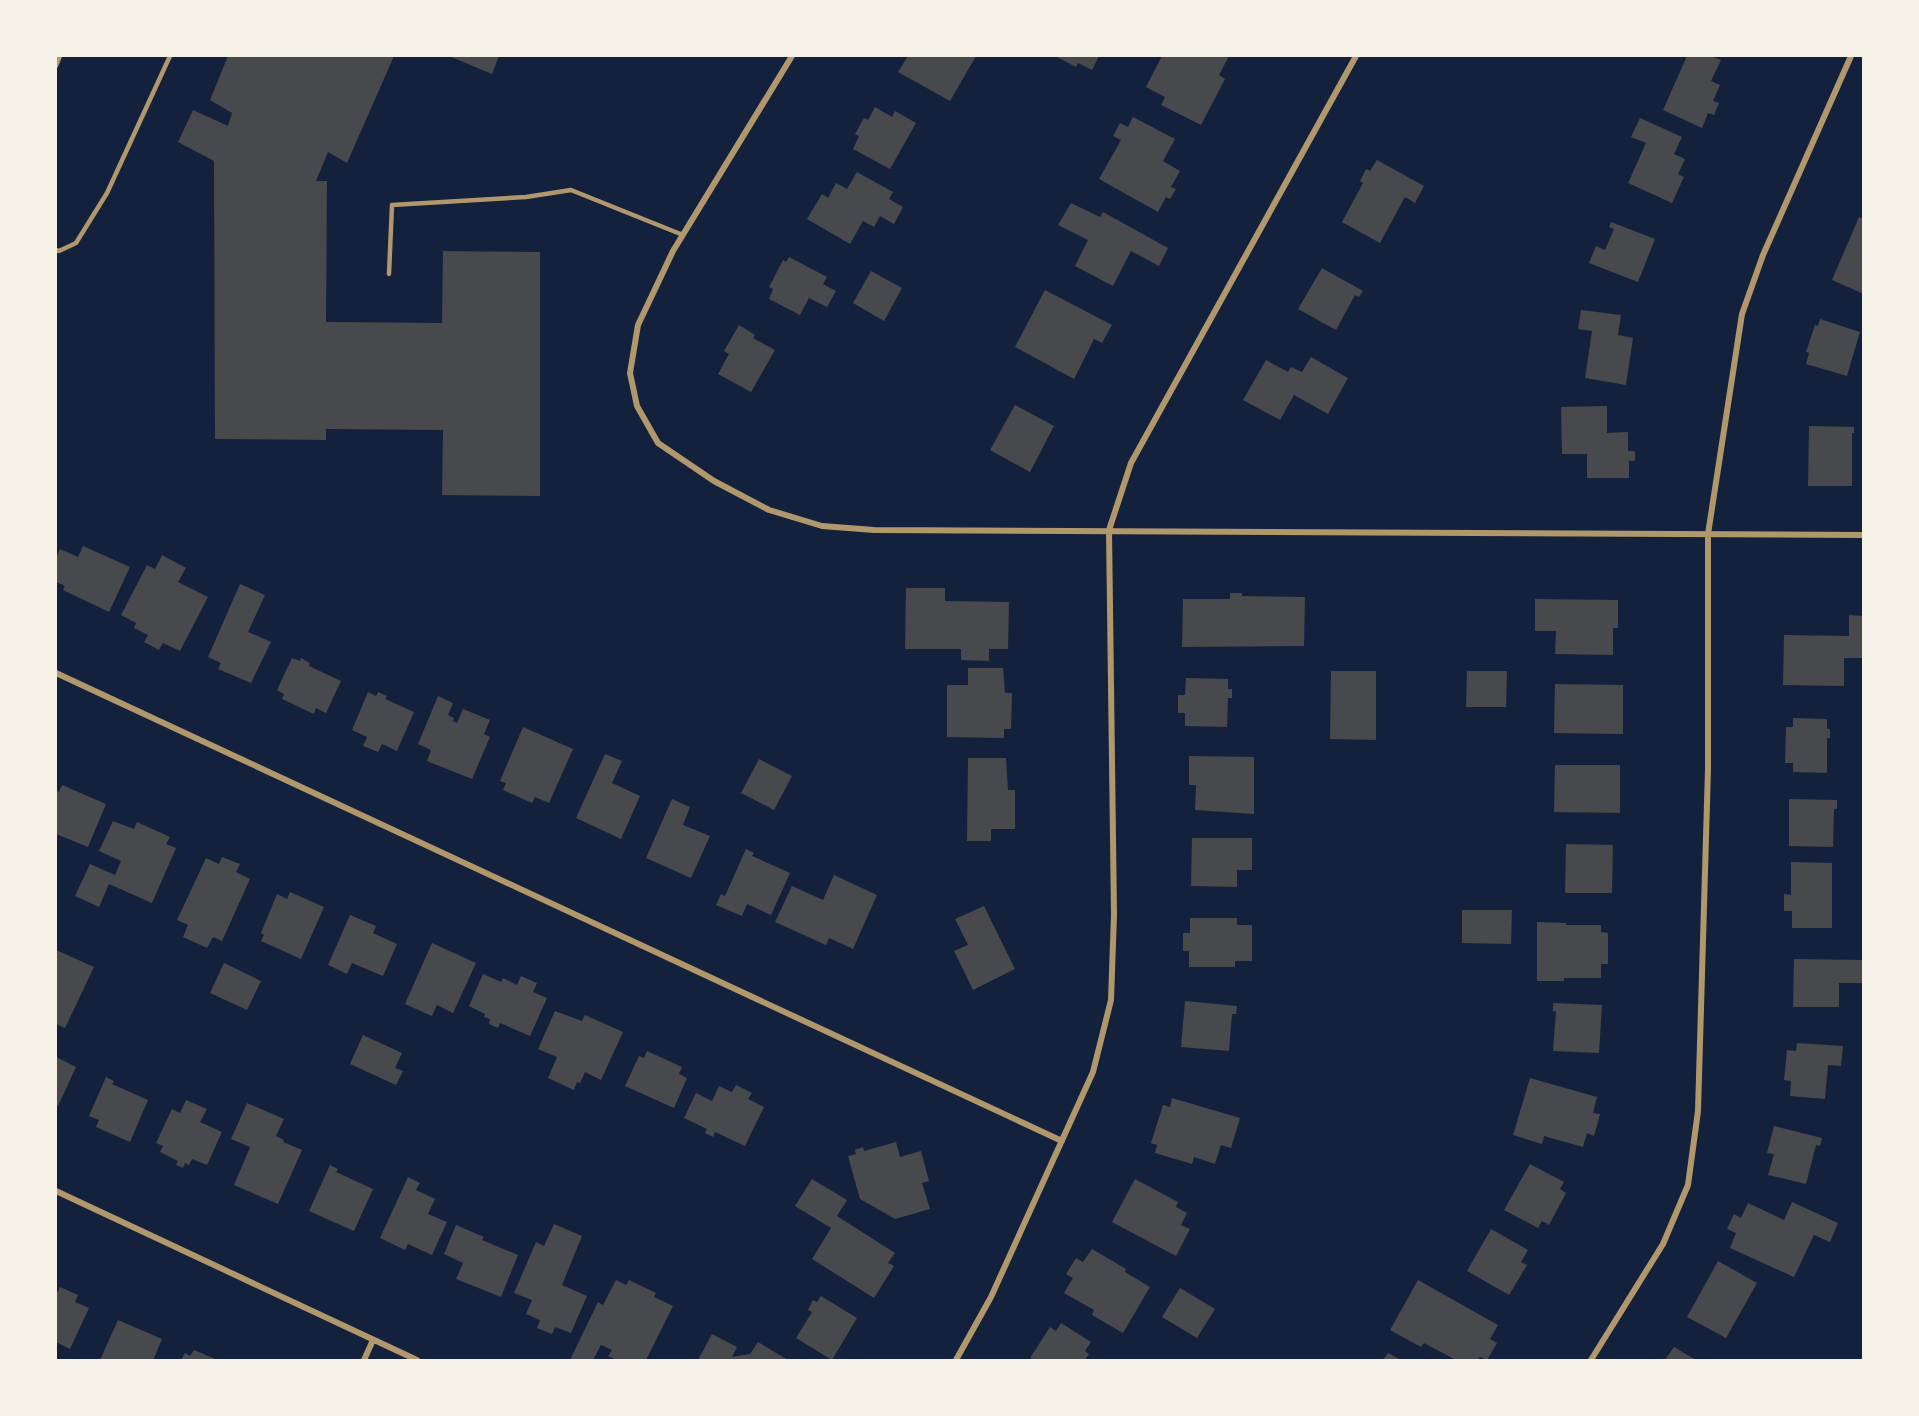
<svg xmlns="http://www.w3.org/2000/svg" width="1919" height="1416" viewBox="0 0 1919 1416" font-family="'Public Sans',sans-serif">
<rect width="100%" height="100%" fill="#14213d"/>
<!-- building -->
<path fill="#48494c" d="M228 56H394L347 163 328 152 316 181H327L326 322 442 323 443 251 540 252V496L442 495 443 430 326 429V440L215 439 214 161 178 142 193 110 228 126 232 113 210 100Z
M449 56H499L492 74Z
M908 56H976L950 101 898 72Z
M1055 56H1099L1092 70 1078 63 1076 67Z
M1162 56H1224L1228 58 1219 75 1225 79 1201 125 1161 105 1165 97 1146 87Z
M1687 56H1710L1721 60 1711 81 1720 85 1713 101 1719 103 1714 115 1708 113 1702 128 1663 110Z
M875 107 892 117 895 111 916 123 890 169 853 149 859 136 855 134 864 118 868 120Z
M1133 117 1175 139 1163 161 1180 171 1171 187 1176 189 1170 199 1166 197 1158 212 1099 179 1121 140 1113 136 1120 123 1128 127Z
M1640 118 1682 137 1674 154 1685 159 1678 174 1684 177 1672 203 1628 183 1646 143 1631 137Z
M1377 160 1424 186 1415 203 1405 197 1380 243 1342 222 1363 183 1360 181 1366 169 1370 171Z
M857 172 893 192 889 199 903 207 894 224 880 216 874 227 863 221 850 244 807 219 822 194 828 198 836 183 847 189Z
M1071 203 1100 217 1103 212 1168 248 1159 266 1131 251 1113 286 1075 266 1088 240 1058 225Z
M1859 217 1864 219V294L1832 280Z
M1611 222 1655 239 1638 282 1589 263 1596 246 1605 250 1614 229 1609 227Z
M789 257 827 277 823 284 836 291 827 307 809 298 800 315 769 299 773 289 769 287 783 260 786 262Z
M1322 268 1363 291 1359 297 1355 295 1336 330 1298 309Z
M871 271 902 288 884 321 853 303Z
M1045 290 1112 325 1102 343 1094 339 1074 379 1015 347Z
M1581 310 1621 315 1618 335 1633 338 1626 385 1585 378 1592 331 1578 329Z
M1820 319 1860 332 1847 376 1806 364 1809 353 1806 352 1815 325 1818 326Z
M739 325 755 335 753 338 775 350 751 392 718 374 729 354 724 351Z
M1311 357 1348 378 1328 414 1294 395 1280 420 1243 400 1266 360 1288 372 1291 367 1302 372Z
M1015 405 1054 426 1030 472 990 450Z
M1607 406V433L1628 432V451H1635V461H1629V478H1587V454H1562L1561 407Z
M1809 426 1854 427V433H1852V486H1808Z
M83 546 130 567 109 612 63 590 65 586 56 582V558L60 549 78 557Z
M162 555 186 568 178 582 208 597 180 651 163 643 159 650 144 642 148 635 134 628 136 623 121 615 147 565 155 569Z
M240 584 265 595 248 632 271 642 251 683 218 669 221 663 208 657Z
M906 588H945V601L1009 602 1008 649H989V661L961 660V649H905Z
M1230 593H1242V596L1305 597 1304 646 1182 647 1183 599H1230Z
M1535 599 1618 600V628H1613V655L1555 654 1556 631H1535Z
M1849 615 1864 616V658H1844V686L1783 685 1784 635 1849 636Z
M292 658 300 661 301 658 310 663 309 666 341 681 326 713 316 708 314 714 282 699 284 694 277 690Z
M968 668H1003L1005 693H1012L1011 729H1004V738L947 737V685H968Z
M1331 671H1376V740L1330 739Z
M1467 671H1507L1506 707H1466Z
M1186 678 1228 679V689H1232V698H1228L1227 727 1185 726V713H1178V695H1185Z
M1555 684 1623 685V734L1554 733Z
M368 692 376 696 378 692 387 696 385 699 414 712 397 751 382 744 378 752 363 746 367 737 352 730Z
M438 696 453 703 448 715 454 718 453 721 457 723 463 709 490 720 484 734 490 737 472 779 427 761 431 750 418 744Z
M1793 718 1827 719V729H1830V738H1827V773L1793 772V763H1785L1786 727H1793Z
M523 727 573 749 549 803 535 797 532 803 503 790 506 783 500 781Z
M605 754 622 761 612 783 640 796 621 839 576 818Z
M1189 756 1254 757V814L1195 810 1196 785H1189Z
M968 758H1006L1008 790H1015V829H991V841H967Z
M759 759 792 776 774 810 741 793Z
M1555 765H1620V813L1554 812Z
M62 785 106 804 88 847 56 834V790L59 792Z
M672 799 690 807 683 825 710 836 691 878 646 858Z
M1789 799 1837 800V809H1834L1833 847 1789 846Z
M113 821 134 829 137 822 170 837 166 844 176 848 152 903 109 884 99 907 75 896 90 864 115 875 121 861 99 851Z
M1192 838H1252V870H1237V887L1191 886Z
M1566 844 1613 845 1612 893H1565Z
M746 849 754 853 752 856 790 873 771 915 747 904 742 916 716 905 721 894 725 896Z
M222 857 240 864 236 872 250 879 222 941 213 937 207 948 183 937 188 925 177 920 206 858 219 864Z
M1791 862 1832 863V928H1792V911H1784V894L1791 895Z
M834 875 877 895 853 949 829 938 826 945 775 922 792 886 823 900Z
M290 892 324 907 301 959 261 941 264 935 261 933 277 894 287 899Z
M984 906 1015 969 973 990 954 951 968 945 955 919Z
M1462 910H1512L1511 944 1462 943Z
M350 915 376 926 373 933 397 944 383 976 352 963 347 974 328 965Z
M1190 918H1237V925H1252V961H1235V967H1189V951H1183V933H1190Z
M1537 922 1566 923V925H1601V932L1608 933V964H1601V978H1564V981H1537Z
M432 943 476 963 453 1013 437 1005 432 1016 405 1004Z
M56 950 94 967 65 1028 56 1024Z
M1794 959 1864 960V983H1839V1007H1793Z
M224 963 261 981 247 1010 210 993Z
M483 974 501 982 503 978 517 985 521 976 537 983 533 992 547 998 530 1036 500 1023 498 1028 489 1024 490 1019 484 1017 485 1014 469 1006Z
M1185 1001 1237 1006 1236 1014H1232L1229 1051 1181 1047Z
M1553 1003 1602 1005 1599 1053 1553 1051 1556 1011H1553Z
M555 1011 582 1021 585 1015 623 1032 601 1080 585 1072 580 1083 577 1082 574 1090 548 1078 557 1057 538 1049Z
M363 1035 402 1053 395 1068 403 1071 396 1085 350 1064Z
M1797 1043 1843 1046 1841 1066 1828 1065 1825 1099 1790 1096 1791 1081 1784 1080 1787 1050 1796 1051Z
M647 1051 682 1067 679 1074 687 1078 674 1108 625 1086 639 1056 644 1058Z
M56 1057 76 1067 58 1106 56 1105Z
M106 1077 114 1081 112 1084 148 1100 130 1142 96 1127 99 1120 89 1116Z
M1530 1078 1597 1097 1593 1113 1600 1114 1594 1136 1587 1133 1583 1147 1544 1136 1542 1144 1513 1135Z
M736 1085 752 1093 748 1099 764 1107 745 1146 715 1132 713 1137 705 1133 707 1129 684 1118 696 1093 712 1101 719 1086 732 1092Z
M1172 1098 1240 1118 1231 1148 1221 1145 1215 1164 1194 1157 1192 1164 1155 1153 1157 1145 1151 1143 1163 1105 1170 1107Z
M186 1100 207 1109 200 1122 222 1132 207 1165 192 1159 189 1165 185 1163 183 1168 176 1165 178 1161 160 1152 163 1146 156 1143 172 1109 180 1113Z
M247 1103 284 1119 276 1136 284 1140 283 1142 302 1150 278 1204 234 1185 250 1147 231 1139Z
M1774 1126 1822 1138 1820 1146 1816 1145 1806 1184 1768 1175 1774 1154 1767 1153Z
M896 1142 900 1157 921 1151 929 1181 922 1183 930 1209 895 1219 860 1199 848 1156 856 1154 855 1150 863 1147 864 1151Z
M1530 1164 1564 1182 1560 1189 1566 1193 1549 1225 1542 1221 1538 1228 1504 1210Z
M330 1165 338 1169 336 1172 373 1189 354 1231 309 1211Z
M408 1177 420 1183 416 1190 435 1199 428 1214 447 1222 432 1255 408 1244 405 1250 380 1238Z
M812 1179 847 1200 837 1216 895 1253 888 1263 894 1266 874 1298 812 1259 831 1228 795 1206Z
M1135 1179 1178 1202 1176 1207 1187 1213 1181 1225 1190 1229 1176 1256 1112 1222Z
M1792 1202 1838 1223 1830 1242 1814 1235 1794 1277 1730 1248 1736 1233 1727 1229 1734 1214 1741 1218 1748 1203 1784 1220Z
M554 1224 582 1236 562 1285 587 1296 571 1333 555 1327 552 1334 537 1328 540 1320 526 1314 532 1300 514 1293 536 1242 544 1246Z
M456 1225 484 1237 482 1240 518 1255 501 1297 456 1279 463 1263 444 1254Z
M1491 1229 1528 1250 1521 1262 1527 1265 1509 1295 1467 1271Z
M1092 1249 1126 1269 1125 1272 1150 1287 1123 1333 1092 1315 1094 1310 1064 1293 1073 1278 1066 1274 1076 1258 1083 1262Z
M1718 1261 1757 1283 1726 1338 1687 1317Z
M616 1280 626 1285 629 1280 656 1293 654 1297 673 1306 646 1360H617L608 1356 612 1350 601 1345 593 1360H570L598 1302 603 1305Z
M1418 1280 1498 1325 1490 1339 1497 1343 1487 1360 1480 1357 1478 1360H1456L1424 1343 1421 1347 1390 1330Z
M60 1287 78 1295 75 1302 89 1308 70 1349 56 1342V1292L57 1293Z
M1180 1288 1215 1309 1197 1338 1162 1317Z
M821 1296 857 1318 832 1360 796 1338 812 1312 808 1310 813 1300 817 1302Z
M118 1320 162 1339 153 1360H100Z
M1061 1323 1091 1342 1085 1351 1089 1354 1085 1360H1035L1030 1358 1050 1327 1056 1331Z
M712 1334 737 1347 732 1357 750 1354 758 1342 788 1360H698Z
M1674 1347 1696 1360H1665Z
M194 1350 218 1360H181L185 1353 190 1356Z
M1388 1353 1401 1360H1383Z"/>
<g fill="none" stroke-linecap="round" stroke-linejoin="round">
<!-- service -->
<path stroke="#b1986c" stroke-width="4.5" d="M56 66 60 56
M56 250 59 251 76 243 107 193 170 56
M389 274 392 205 526 197 571 190 683 235"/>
<!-- minor -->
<path stroke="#b1986c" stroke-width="6" d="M792 56 673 251 638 325 630 373 637 406 658 443 714 481 769 510 822 526 874 530 1864 535
M56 673 1062 1141
M56 1191 417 1360
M364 1360 373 1340
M956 1360 991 1297 1093 1072 1111 1000 1114 915 1109 530 1131 463 1356 56
M1591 1360 1663 1244 1688 1185 1698 1111 1708 769V534L1742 314 1763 255 1851 56"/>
</g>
<!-- border -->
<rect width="1919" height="1416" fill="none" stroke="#f6f1e7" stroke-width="114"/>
</svg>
